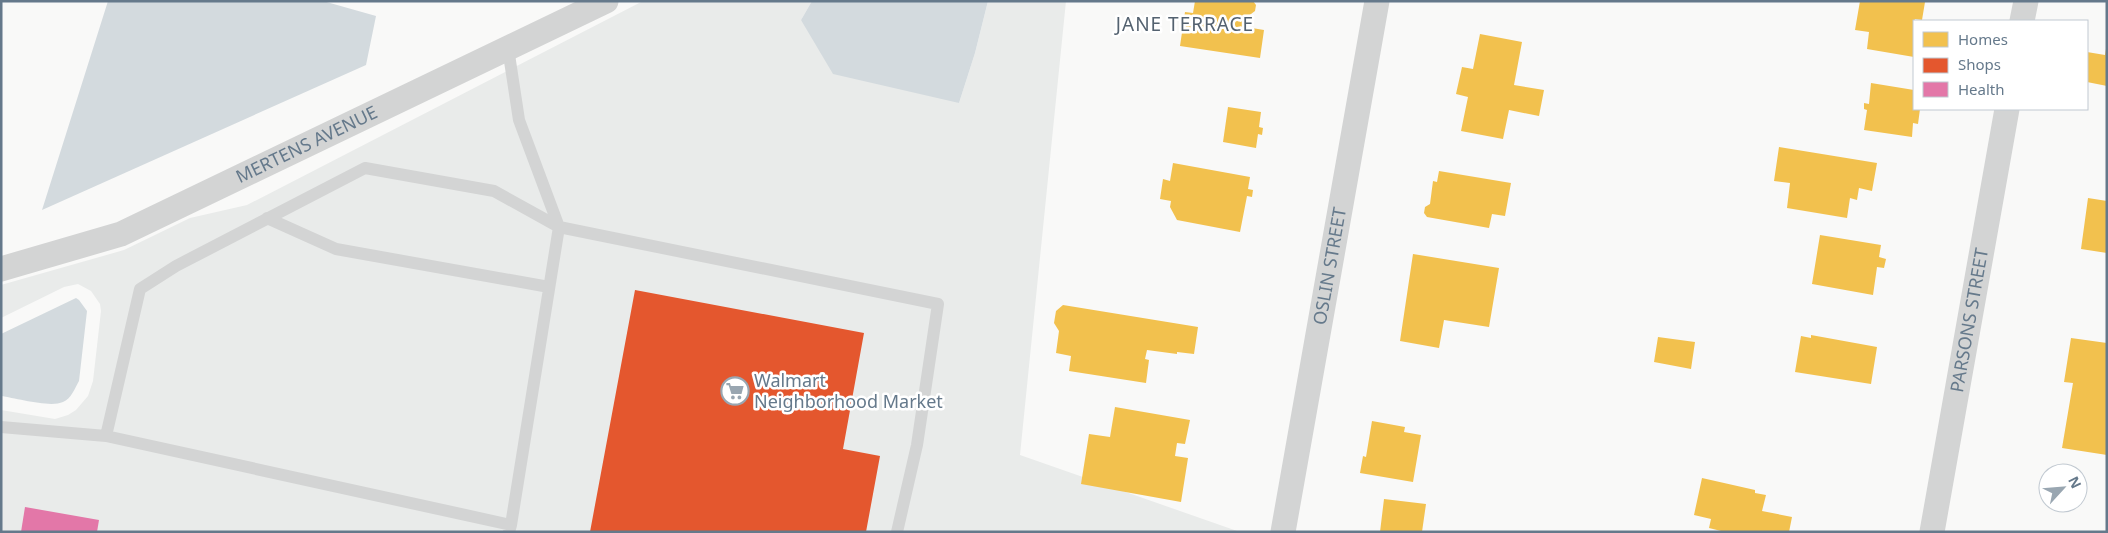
<svg xmlns="http://www.w3.org/2000/svg" width="2108" height="533" viewBox="0 0 2108 533" font-family="'Noto Sans',sans-serif">
<rect width="100%" height="100%" fill="#f9f9f8"/>
<!-- built -->
<path fill="#e9ebea" d="M643 1H812L801 20 959 103 975 53 988 1H1066L1020 455 1240 532H1V410L55 419 68 415 76 410 88 396 93 381 101 311 100 304 91 291 78 284 64 287 1 318V285L124 250 190 218 247 205Z"/>
<!-- water -->
<path fill="#d3dade" d="M108 1H323L376 16 366 65 42 210Z
M812 1H988L975 53 959 103 833 74 801 20Z
M76 298 79 300 87 311 79 381C75 388 71 399 63 402 50 408 16 398 1 396V334Z"/>
<!-- homes -->
<path fill="#f2c14e" d="M1195 1H1253L1256 5 1255 11 1247 17 1246 27 1264 30 1260 58 1180 46 1185 12 1193 13Z
M1860 1 1925 2 1922 20 1915 19 1914 21V57L1867 49 1869 32 1855 30Z
M1480 34 1522 42 1514 85 1544 90 1539 116 1509 110 1503 139 1461 131 1468 97 1456 94 1462 67 1473 69Z
M2106 49 2107 86 2087 82V52L2105 55Z
M1871 83 1914 90V109H1920L1918 124 1913 123 1912 137 1864 130 1867 110 1864 109V103L1869 104Z
M1228 107 1261 112 1259 127 1263 128 1262 135 1258 134 1256 148 1223 142Z
M1779 147 1877 163 1872 191 1859 188 1857 200 1850 198 1847 218 1787 208 1790 183 1774 181Z
M1173 163 1250 177 1248 189 1253 190 1252 197 1247 196 1240 232 1177 220 1170 207 1171 201 1160 199 1163 179 1170 181Z
M1439 171 1511 183 1505 216 1492 214 1489 228 1427 217 1424 213 1425 207 1430 204 1433 181 1437 182Z
M2088 198 2107 201V253L2081 249Z
M1820 235 1881 245 1879 257 1886 259 1884 268 1877 267 1873 295 1812 284Z
M1413 254 1499 268 1489 327 1444 320 1439 348 1400 341Z
M1063 305 1198 327 1194 354 1177 352V354L1147 350 1145 359 1149 360 1146 383 1069 371 1071 356 1056 353 1059 331 1054 323 1056 311Z
M1811 335 1877 347 1871 384 1795 372 1801 336 1811 338Z
M1658 337 1695 342 1691 369 1654 362Z
M2071 338 2107 343V455L2062 448 2073 383 2064 382Z
M1115 407 1190 420 1185 444 1177 443 1175 456 1188 458 1181 502 1081 484 1089 434 1110 437Z
M1372 421 1405 427 1404 432 1421 435 1413 482 1360 473 1363 456 1366 457Z
M1702 478 1755 490V493L1766 495 1762 511 1792 517 1789 532H1725L1709 528 1711 519 1694 515Z
M1384 499 1426 504 1422 532H1380Z"/>
<!-- shops -->
<path fill="#e4572e" d="M635 290 864 333 843 449 880 456 866 532H590Z"/>
<!-- health -->
<path fill="#e377a8" d="M25 507 99 520 97 532H21Z"/>
<g fill="none" stroke-linecap="round" stroke-linejoin="round">
<!-- service -->
<path stroke="#d3d4d4" stroke-width="12" d="M508 48 519 120 559 227 938 304 917 445 897 532
M267 218 336 249 549 287
M1 427 106 436
M509 532 511 525C527 425 543 326 559 227L494 191 365 168 176 266 140 289 106 436 511 525"/>
<!-- minor -->
<g stroke="#d3d4d4" stroke-width="25">
<path d="M2022 21 2026 1"/>
<path id="s1" d="M1 269 121 234 606 1"/>
<path id="s2" d="M1283 532 1377 1"/>
<path id="s3" d="M1932 532 2007 109"/>
</g>
</g>
<!-- icons -->
<defs>
<g id="supermarket-ring" transform="scale(1.4375)"><circle r="9.5" fill="#fff" stroke="#99a6b1" stroke-width="1.5"/><path d="M-6-5.5h2.5l.6 2H6L4.5 2H-2.5L-4.4-4H-6ZM-1.5 3.2a1.3 1.3 0 1 0 .1 0ZM3 3.2a1.3 1.3 0 1 0 .1 0Z" fill="#99a6b1"/></g>
</defs>
<g fill-rule="evenodd">
<use href="#supermarket-ring" x="735" y="391"/>
</g>
<g text-anchor="middle" stroke-width="5" stroke-linejoin="round" paint-order="stroke">
<!-- street labels -->
<g font-size="18" fill="#65798b" stroke="#fff">
<text dy="6" stroke="none"><textPath href="#s1" startOffset="331">MERTENS AVENUE</textPath></text>
<text dy="6" stroke="none"><textPath href="#s2" startOffset="270">OSLIN STREET</textPath></text>
<text dy="6" stroke="none"><textPath href="#s3" startOffset="215">PARSONS STREET</textPath></text>
</g>
<!-- poi labels -->
<g font-size="18" fill="#65798b" stroke="#fff" text-anchor="start">
<text x="754" y="387">Walmart<tspan x="754" dy="21">Neighborhood Market</tspan></text>
</g>
<!-- neighbourhood labels -->
<g font-size="19" letter-spacing="1" fill="#546270" stroke="#fff">
<text x="1185" y="31">JANE TERRACE</text>
</g>
</g>
<!-- border -->
<rect width="2108" height="533" fill="none" stroke="#65798b" stroke-width="5"/>
<!-- legend -->
<rect x="1913" y="20" width="175" height="90" fill="#ffffff" stroke="#c1c9d1"/>
<rect x="1923" y="32" width="25" height="15" fill="#f2c14e" stroke="#c1c9d1"/>
<text x="1958" y="45" font-size="15" fill="#65798b">Homes</text>
<rect x="1923" y="58" width="25" height="15" fill="#e4572e" stroke="#c1c9d1"/>
<text x="1958" y="70" font-size="15" fill="#65798b">Shops</text>
<rect x="1923" y="82" width="25" height="15" fill="#e377a8" stroke="#c1c9d1"/>
<text x="1958" y="95" font-size="15" fill="#65798b">Health</text>
<!-- north arrow -->
<g transform="translate(2063 488) rotate(64)"><circle r="24" fill="#ffffff" stroke="#c1c9d1"/>
<path d="M0-4L9 19L0 12L-9 19Z" fill="#99a6b1"/>
<text y="-8" font-size="14" font-weight="bold" text-anchor="middle" fill="#65798b">N</text>
</g>
</svg>
